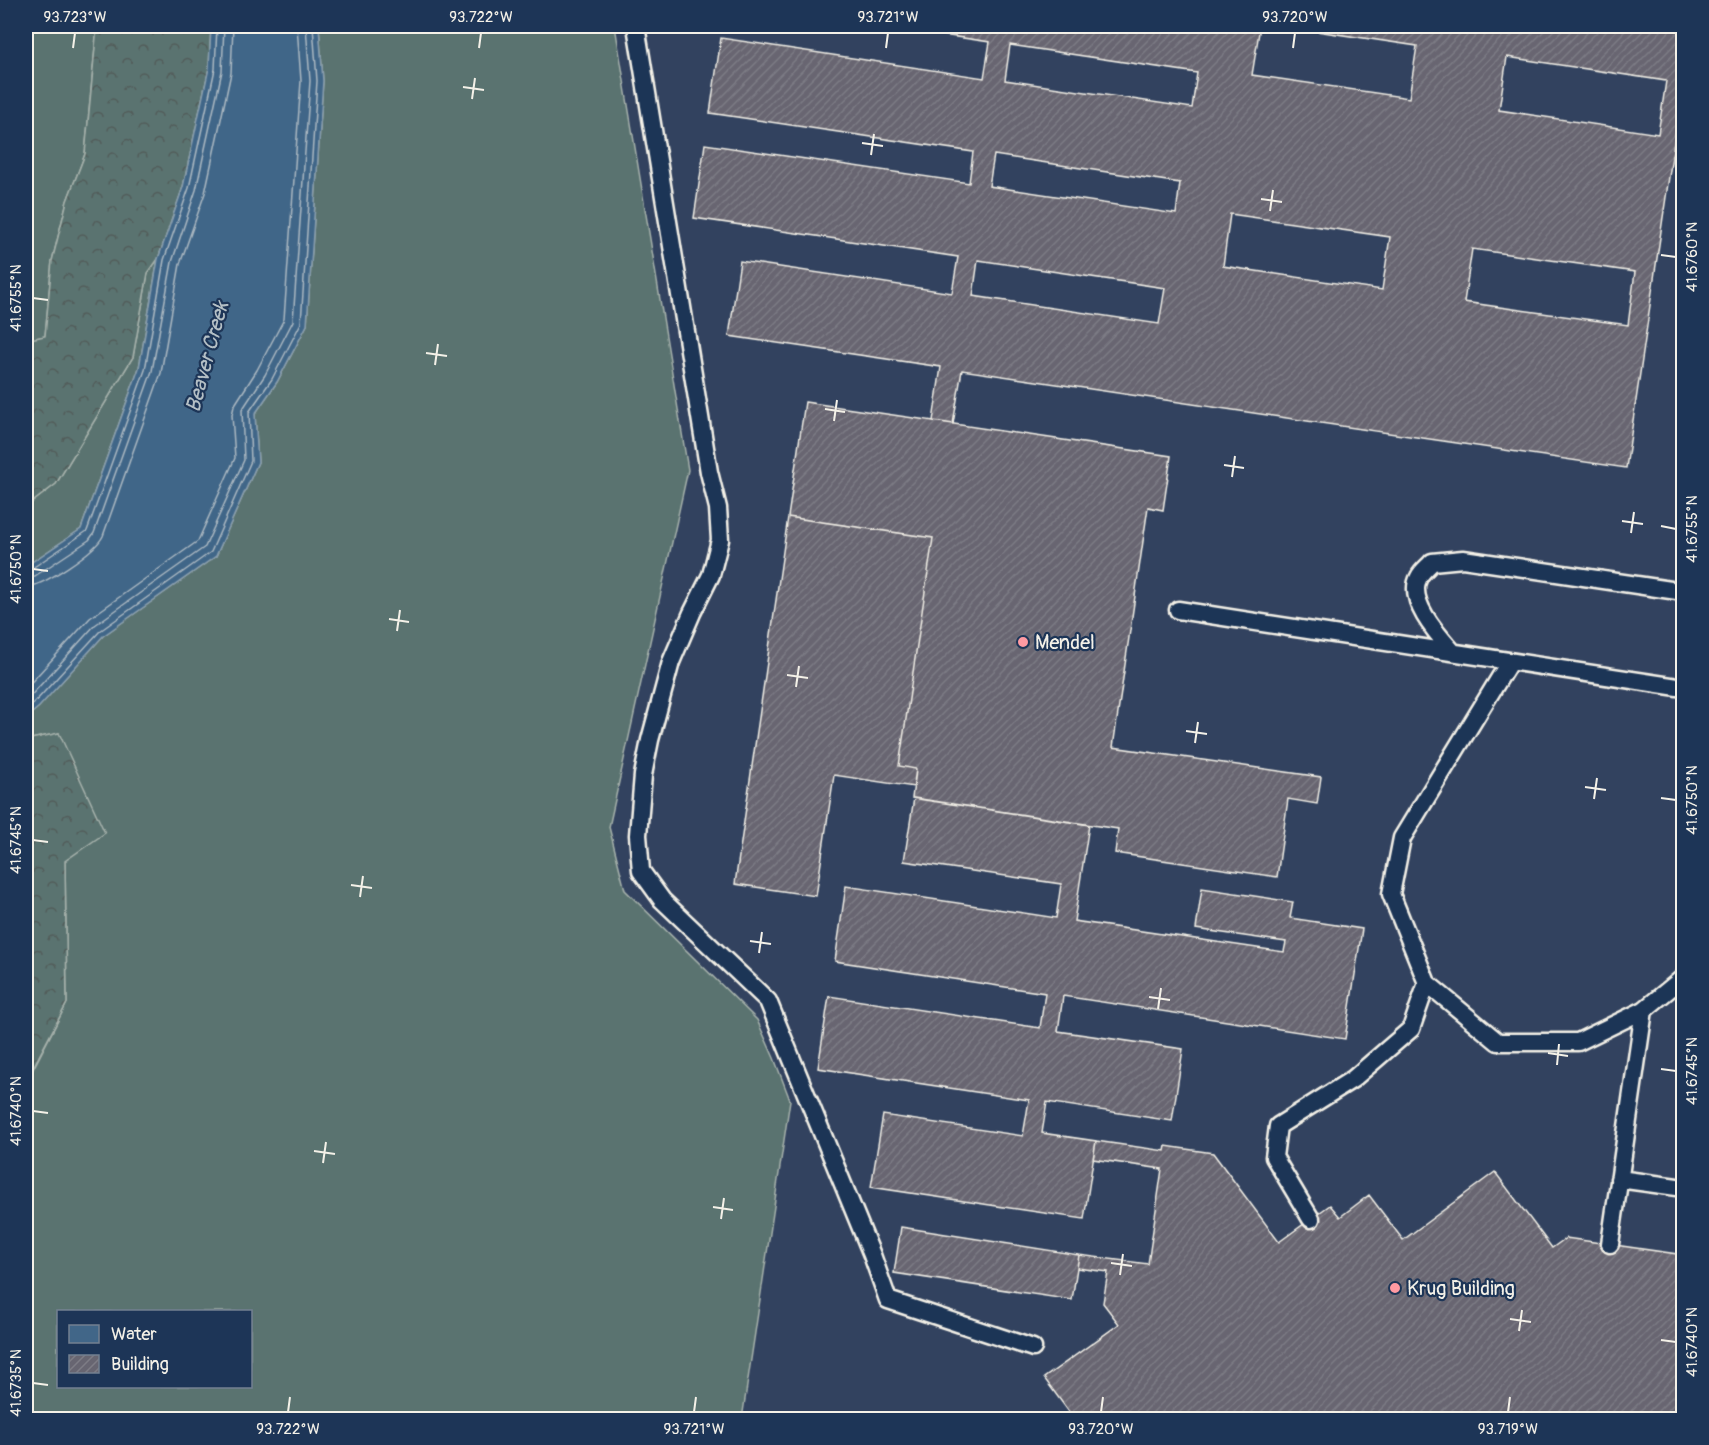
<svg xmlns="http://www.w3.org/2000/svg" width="1709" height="1445" viewBox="0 0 1709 1445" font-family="Pangolin,sans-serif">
<defs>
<pattern id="forest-crowns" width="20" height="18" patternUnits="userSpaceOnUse" patternTransform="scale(1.5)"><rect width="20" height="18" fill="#5a7370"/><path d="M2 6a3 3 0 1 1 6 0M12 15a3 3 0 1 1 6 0" fill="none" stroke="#515b59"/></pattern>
<pattern id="building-hatch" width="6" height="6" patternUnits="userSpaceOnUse" patternTransform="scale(1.5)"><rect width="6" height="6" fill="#676571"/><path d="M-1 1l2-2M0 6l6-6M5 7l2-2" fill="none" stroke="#7d7c85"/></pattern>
</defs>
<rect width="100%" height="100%" fill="#1d3557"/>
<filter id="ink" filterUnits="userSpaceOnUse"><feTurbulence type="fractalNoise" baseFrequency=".0167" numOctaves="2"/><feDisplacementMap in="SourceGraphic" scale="12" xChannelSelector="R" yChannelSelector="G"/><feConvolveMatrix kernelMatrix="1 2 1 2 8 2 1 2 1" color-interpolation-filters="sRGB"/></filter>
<g filter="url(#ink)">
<!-- built -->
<path fill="#33435f" d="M319 26H1683V1419H742L790 1100 216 556 258 462 255 414 277 382 312 230 323 81Z"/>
<!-- grass -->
<path fill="#5a7370" stroke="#a7b2ac" stroke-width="1.5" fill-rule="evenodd" d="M26 26H97L85 154 67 201 52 261 45 336 26 340Z
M319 26H615L688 470 609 827 625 890 757 1020 774 1058 790 1100 742 1419 26 1420V1078L29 1077 67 1003 65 861 59 733 26 740V718L39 707 103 636 216 556 258 462 255 414 277 382 307 325 323 81ZM58 1312H250V1386H58Z
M158 259 139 368 81 529 26 566V507L56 484 133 357 148 273Z"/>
<!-- forest -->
<path fill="url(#forest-crowns)" stroke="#a7b2ac" stroke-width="1.5" d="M97 26H211L209 68 183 187 158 259 148 273 133 357 56 484 26 507V340L45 336 52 261 67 201 85 154Z
M59 733 105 833 65 861 67 1003 28 1077 26 1078V740Z"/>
<!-- water -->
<path fill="#416688" stroke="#899eae" stroke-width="1.5" d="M211 26H319L323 81 307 325 277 382 255 414 258 462 216 556 103 636 39 707 26 718V566L81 529 139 368 158 259 183 187 209 68Z"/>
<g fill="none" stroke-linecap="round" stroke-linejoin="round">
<!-- shore -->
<path stroke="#acb9c2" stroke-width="1.5" d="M26 571 31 569 87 531 145 370 164 260 189 188 215 69 217 26
M26 578 35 576 89 540 94 533 152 371 172 262 196 190 222 71 224 26
M26 587C42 587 96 551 103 536L161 373 180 264 205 193 231 73 233 26
M26 688 90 618 198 541 235 458 232 415 234 406 257 370 284 319 301 81 297 26
M26 701 95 625 205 547 244 460 242 410 265 375 293 321 310 81 306 26
M26 710 35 702 100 631 211 552 251 461 249 412 272 379 301 323 317 81 313 26"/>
</g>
<!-- building -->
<path fill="url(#building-hatch)" stroke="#f4f1e8" stroke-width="1.5" fill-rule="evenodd" d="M881 26H1260L1252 75 1409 98 1417 46 1283 26H1684V75L1626 468 962 370 953 424 933 421 941 367 729 336 740 261 952 293 958 257 694 218 705 144 969 183 973 152 710 113 721 38 984 78 990 42ZM1010 45 1197 73 1192 108 1005 80ZM1507 57 1666 81 1658 134 1499 110ZM994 155 1180 183 1176 214 989 186ZM1230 214 1390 237 1382 290 1223 266ZM1472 249 1635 272 1628 325 1464 302ZM978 260 1165 288 1159 324 973 296Z
M805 402 1171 456 1163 510 1148 507 1113 747 1321 777 1317 804 1288 799 1277 877 1115 853 1118 829 912 798 916 769 899 766 933 538 788 517Z
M788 517 933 538 899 766 916 769 914 787 834 775 816 896 735 884Z
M914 798 1089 825 1074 921 1284 952 1286 942 1196 929 1202 888 1293 902 1290 918 1362 929 1345 1039 1063 996 1058 1031 1183 1049 1172 1121 1047 1102 1042 1133 1096 1141 1084 1219 871 1187 883 1115 1023 1136 1029 1100 818 1068 829 996 1040 1028 1045 993 835 961 846 886 1056 918 1061 884 904 861Z
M1096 1141 1165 1151 1166 1146 1213 1153 1279 1242 1330 1205 1340 1217 1369 1195 1403 1240 1495 1172 1552 1248 1566 1238 1684 1255V1420H1075L1044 1378 1119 1324 1103 1303 1108 1272 1077 1268 1079 1255 1148 1264 1162 1169 1093 1159Z
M901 1227 1079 1255 1072 1300 894 1273Z"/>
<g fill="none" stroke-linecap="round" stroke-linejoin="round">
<!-- lane casing -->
<g stroke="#f4f1e8" stroke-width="21">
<path id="lane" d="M636 26 709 472 718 508 720 540 711 575 692 613 671 662 650 740 643 775 638 835 641 871 662 900 768 1001 872 1255 888 1300 1033 1348
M1178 610 1684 688
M1453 652C1438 635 1406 600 1419 577 1422 571 1428 567 1432 562L1463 559 1684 592
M1510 661 1402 838 1391 894 1427 983 1498 1042H1578L1644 1010
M1619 1179 1684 1188
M1311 1219 1274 1157 1278 1126 1353 1079 1411 1029 1427 983
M1610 1244 1644 1010 1684 977"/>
</g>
<!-- lane -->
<use href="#lane" stroke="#1d3557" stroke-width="16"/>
</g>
</g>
<!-- ticks -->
<path fill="none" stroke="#f4f1e8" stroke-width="2" d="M73 48 75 33M479 48 481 33M886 48 888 33M1293 48 1295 33M463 87 484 90M472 99 475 78M862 143 883 146M871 155 874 134M1261 199 1282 202M1270 211 1273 190M1661 255 1676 257M33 298 48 300M426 353 447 356M435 365 438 344M825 409 845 412M834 421 837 400M1224 465 1244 468M1232 477 1235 456M1622 521 1643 524M1661 526 1676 529M1631 533 1634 512M33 569 48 571M389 619 409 622M397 631 400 610M787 675 808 678M796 687 799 666M1186 731 1207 734M1195 743 1198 722M1585 787 1606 790M1661 798 1676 800M1594 799 1597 778M33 840 48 842M351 885 372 888M360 897 363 876M750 941 771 944M759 953 762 932M1149 997 1170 1000M1158 1009 1161 988M1548 1053 1568 1056M1557 1065 1559 1044M1661 1069 1676 1071M33 1111 48 1113M314 1151 335 1154M323 1163 326 1142M713 1207 733 1210M721 1219 724 1198M1111 1263 1132 1266M1120 1275 1123 1254M1510 1319 1531 1322M1519 1331 1522 1310M1661 1340 1676 1342M33 1383 48 1385M288 1412 290 1397M694 1412 696 1397M1101 1412 1103 1397M1508 1412 1510 1397"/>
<!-- markers -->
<g fill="#ff9aa2" stroke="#1d3557" stroke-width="2">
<circle cx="1023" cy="642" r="6"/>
<circle cx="1395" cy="1288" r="6"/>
</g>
<g text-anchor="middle" stroke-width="4.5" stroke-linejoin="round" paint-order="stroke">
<!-- poi labels -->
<g font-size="20" fill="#f4f1e8" stroke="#1d3557" text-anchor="start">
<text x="1035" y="649">Mendel</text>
<text x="1407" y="1295">Krug Building</text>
</g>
<!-- water labels -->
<g font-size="21" font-style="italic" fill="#b5c0c6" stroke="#1d3557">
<text transform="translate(207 357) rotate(-75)" y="7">Beaver Creek</text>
</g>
</g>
<!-- margin -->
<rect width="1709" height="1445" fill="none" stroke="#1d3557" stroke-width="66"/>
<!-- legend -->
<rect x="57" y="1310" width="195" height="78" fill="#1d3557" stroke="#738091" stroke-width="1.5"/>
<rect x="69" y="1325" width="30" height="18" fill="#416688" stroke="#738091" stroke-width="1.5"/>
<text x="111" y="1340" font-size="18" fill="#f4f1e8">Water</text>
<rect x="69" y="1355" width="30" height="18" fill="url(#building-hatch)" stroke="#738091" stroke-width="1.5"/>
<text x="111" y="1370" font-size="18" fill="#f4f1e8">Building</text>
<rect x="33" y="33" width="1643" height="1379" fill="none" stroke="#f4f1e8" stroke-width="2"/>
<g font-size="15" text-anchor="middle" fill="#f4f1e8">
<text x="75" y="22">93.723°W</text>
<text x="481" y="22">93.722°W</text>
<text x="888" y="22">93.721°W</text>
<text x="1295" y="22">93.720°W</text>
<text transform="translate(1692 257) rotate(-90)" y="5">41.6760°N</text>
<text transform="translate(16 298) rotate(-90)" y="5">41.6755°N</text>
<text transform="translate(1692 529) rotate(-90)" y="5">41.6755°N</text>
<text transform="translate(16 569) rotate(-90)" y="5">41.6750°N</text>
<text transform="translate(1692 800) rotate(-90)" y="5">41.6750°N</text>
<text transform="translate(16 840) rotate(-90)" y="5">41.6745°N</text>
<text transform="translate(1692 1071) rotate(-90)" y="5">41.6745°N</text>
<text transform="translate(16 1111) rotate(-90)" y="5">41.6740°N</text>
<text transform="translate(1692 1342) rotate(-90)" y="5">41.6740°N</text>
<text transform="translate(16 1383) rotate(-90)" y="5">41.6735°N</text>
<text x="288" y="1434">93.722°W</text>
<text x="694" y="1434">93.721°W</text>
<text x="1101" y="1434">93.720°W</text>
<text x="1508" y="1434">93.719°W</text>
</g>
</svg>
